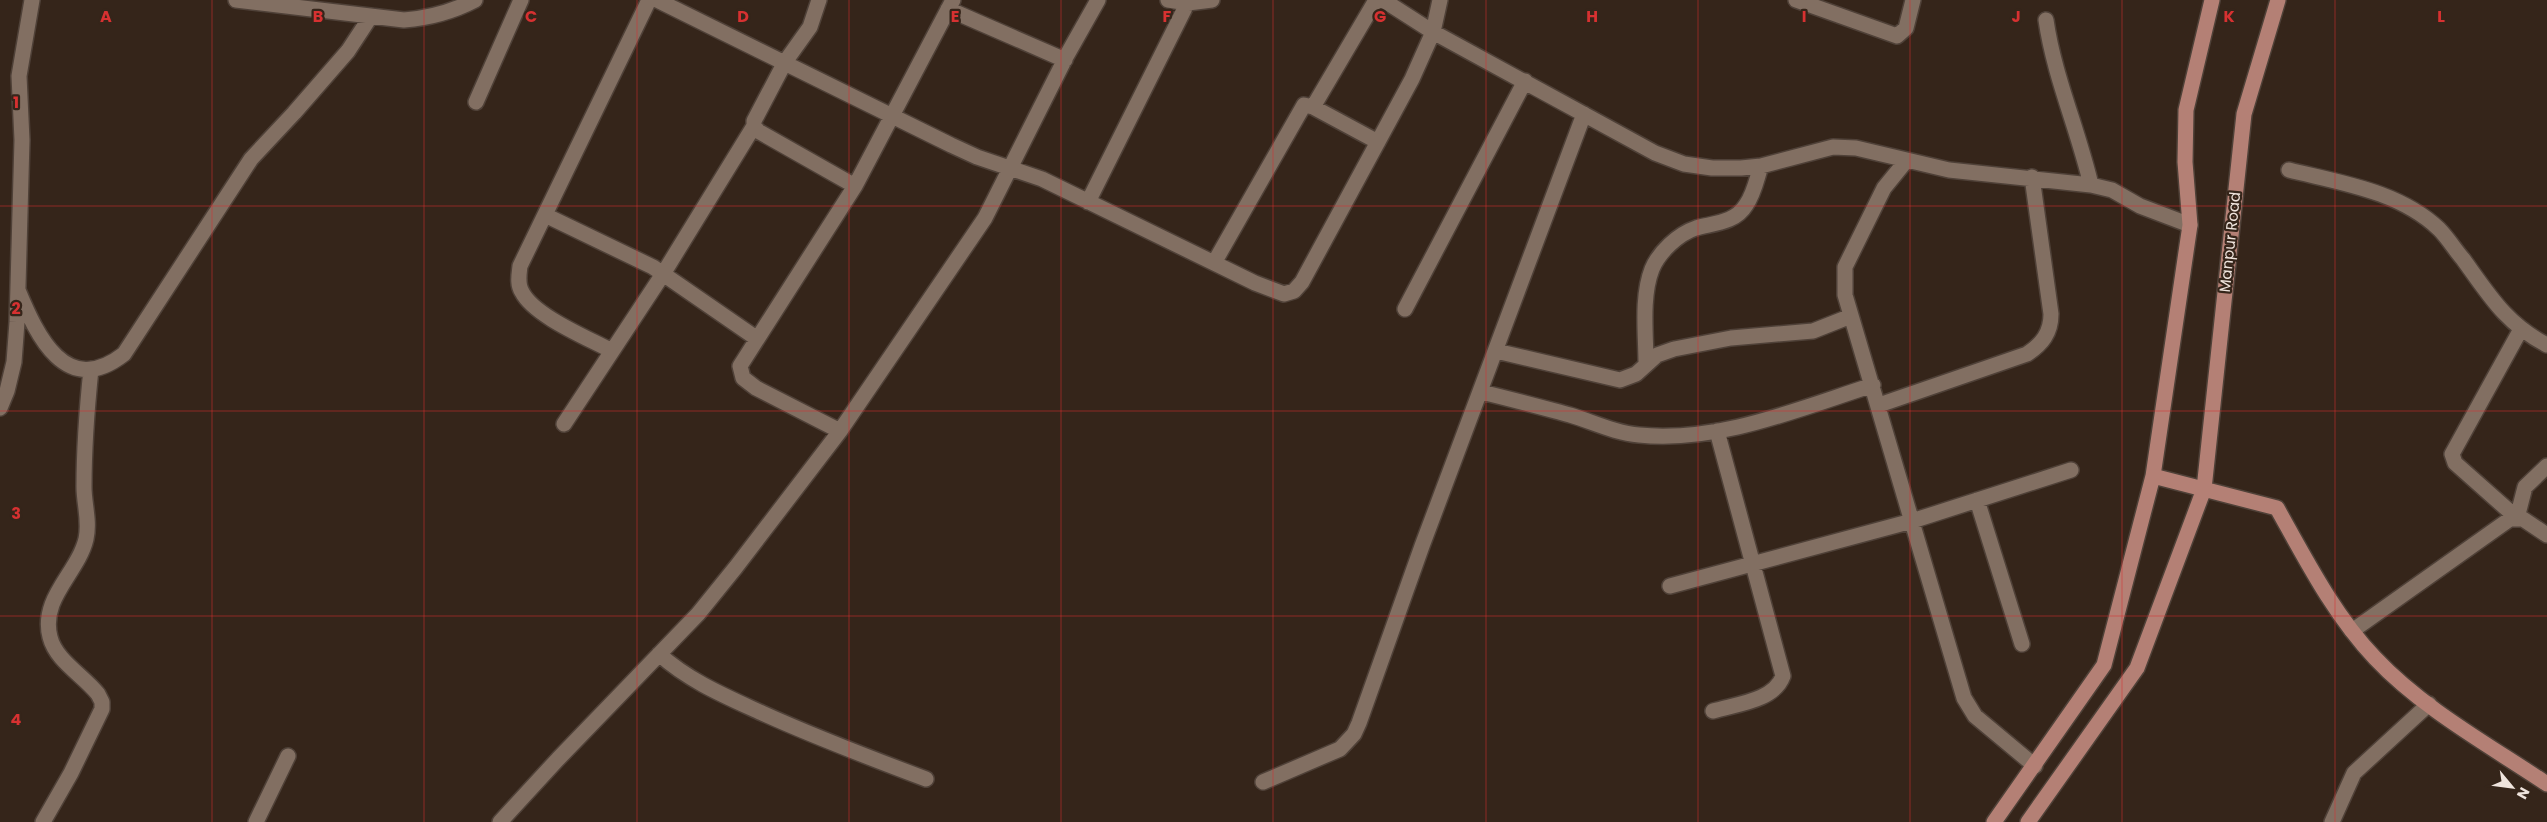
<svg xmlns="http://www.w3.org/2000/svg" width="2547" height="822" viewBox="0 0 2547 822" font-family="Poppins,sans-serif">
<rect width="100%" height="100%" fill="#35251a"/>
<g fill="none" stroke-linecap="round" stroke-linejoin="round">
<!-- minor casing -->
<g stroke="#4f4138" stroke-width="18">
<path id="minor" d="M236 0 404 20C429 18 452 12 475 0
M657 0 951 145 977 157 1042 179 1255 283 1284 294 1294 291 1302 282 1412 79 1433 32 1440 0
M819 0 810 27 785 62 754 121V126L758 131 855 186
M1168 0 1188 3 1212 0
M1383 0 1433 32 1655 153 1684 164 1712 168H1741L1761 166 1833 147 1856 148 1949 170 2091 185 2112 190 2140 206 2190 225
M1796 0 1897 36 1906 28 1913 0
M948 9 1065 60
M2046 20C2054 76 2078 129 2091 185
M476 102 521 0
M1313 107 1376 0
M1906 161 1884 188 1845 267V295L1964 698 1975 716 2035 766
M2289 170C2341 183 2399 191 2439 229 2448 238 2455 250 2463 259 2489 295 2506 324 2547 345
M1088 202 1189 0
M545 215 653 267 756 338
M1214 263 1304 105 1313 107 1378 142
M18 290C37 336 66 399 124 354L251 159 294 113 348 51 371 16
M1405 309 1525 81
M612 351C588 338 534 316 522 292 517 284 519 275 520 266L649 0
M1496 351 1620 380 1636 374 1657 355 1674 349 1731 338 1813 331 1851 316
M1646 364C1646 335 1641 297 1652 269 1659 252 1678 234 1696 228 1714 223 1735 223 1746 205 1754 194 1757 178 1761 166
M1481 392C1511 399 1540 407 1570 415 1593 422 1615 433 1639 435 1719 443 1798 409 1873 385
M1879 405 2027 354C2042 344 2051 333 2051 314L2032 177
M0 408 7 391 14 362 17 322 22 140 19 76 32 0
M564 424 663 274 754 126
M840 431 756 388 743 378 740 366 855 186 953 0
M1977 500 2022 644
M2517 518 2455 463 2452 454 2521 329
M2517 518 2525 487 2547 466
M1670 586 1912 521 2071 470
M2352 631 2510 519H2523L2547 535
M659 654C689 681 725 696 762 713 815 737 870 758 926 779
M1713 711C1736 704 1774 701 1783 676L1717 431
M1263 782 1340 749 1354 734 1359 723 1422 546 1584 114
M43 822 71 773 102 709V702L98 694C83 675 56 661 50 637 40 598 78 573 86 539 90 521 84 504 84 487 84 447 87 408 91 369
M256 822 288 756
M500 822 558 759 698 614 736 567 840 431 985 218 1067 55 1098 0
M2332 822 2354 773 2429 704"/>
</g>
<!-- major casing -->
<g stroke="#4f4138" stroke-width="18">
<path id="major" d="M2153 476 2277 508C2306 560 2334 615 2375 658 2423 709 2489 745 2547 784
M1994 822 2104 665 2153 476 2190 225 2185 162 2186 110 2212 0
M2028 822 2137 668 2204 489 2244 114 2278 0"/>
</g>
<!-- minor -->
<use href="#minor" stroke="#826f62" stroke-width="15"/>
<!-- major -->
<use href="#major" stroke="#b48075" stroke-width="15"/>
</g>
<!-- grid -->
<path fill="none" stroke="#d73131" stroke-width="1" stroke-opacity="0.55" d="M212 0V822M424 0V822M637 0V822M849 0V822M1061 0V822M1273 0V822M1486 0V822M1698 0V822M1910 0V822M2122 0V822M2335 0V822M0 206H2547M0 411H2547M0 616H2547"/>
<g text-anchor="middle" stroke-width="4.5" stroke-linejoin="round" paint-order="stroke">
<!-- street labels -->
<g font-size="15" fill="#efe4dd" stroke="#35251a">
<text transform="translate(2230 242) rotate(-84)" y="5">Manpur Road</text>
</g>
</g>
<g font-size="16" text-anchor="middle" font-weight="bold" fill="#d73131" stroke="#35251a" stroke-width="4.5" stroke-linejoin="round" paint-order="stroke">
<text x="106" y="22">A</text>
<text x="318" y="22">B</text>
<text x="531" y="22">C</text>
<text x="743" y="22">D</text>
<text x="955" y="22">E</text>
<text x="1167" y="22">F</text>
<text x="1380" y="22">G</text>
<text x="1592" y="22">H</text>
<text x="1804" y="22">I</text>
<text x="2016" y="22">J</text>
<text x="2229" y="22">K</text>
<text x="2441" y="22">L</text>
<text x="16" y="108">1</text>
<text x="16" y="314">2</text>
<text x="16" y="519">3</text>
<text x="16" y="725">4</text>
</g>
<!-- north arrow -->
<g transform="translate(2512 787) rotate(119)" stroke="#35251a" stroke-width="4" paint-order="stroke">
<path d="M0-4L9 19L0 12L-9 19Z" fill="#efe4dd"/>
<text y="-8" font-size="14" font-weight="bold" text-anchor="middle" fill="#efe4dd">N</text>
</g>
</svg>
